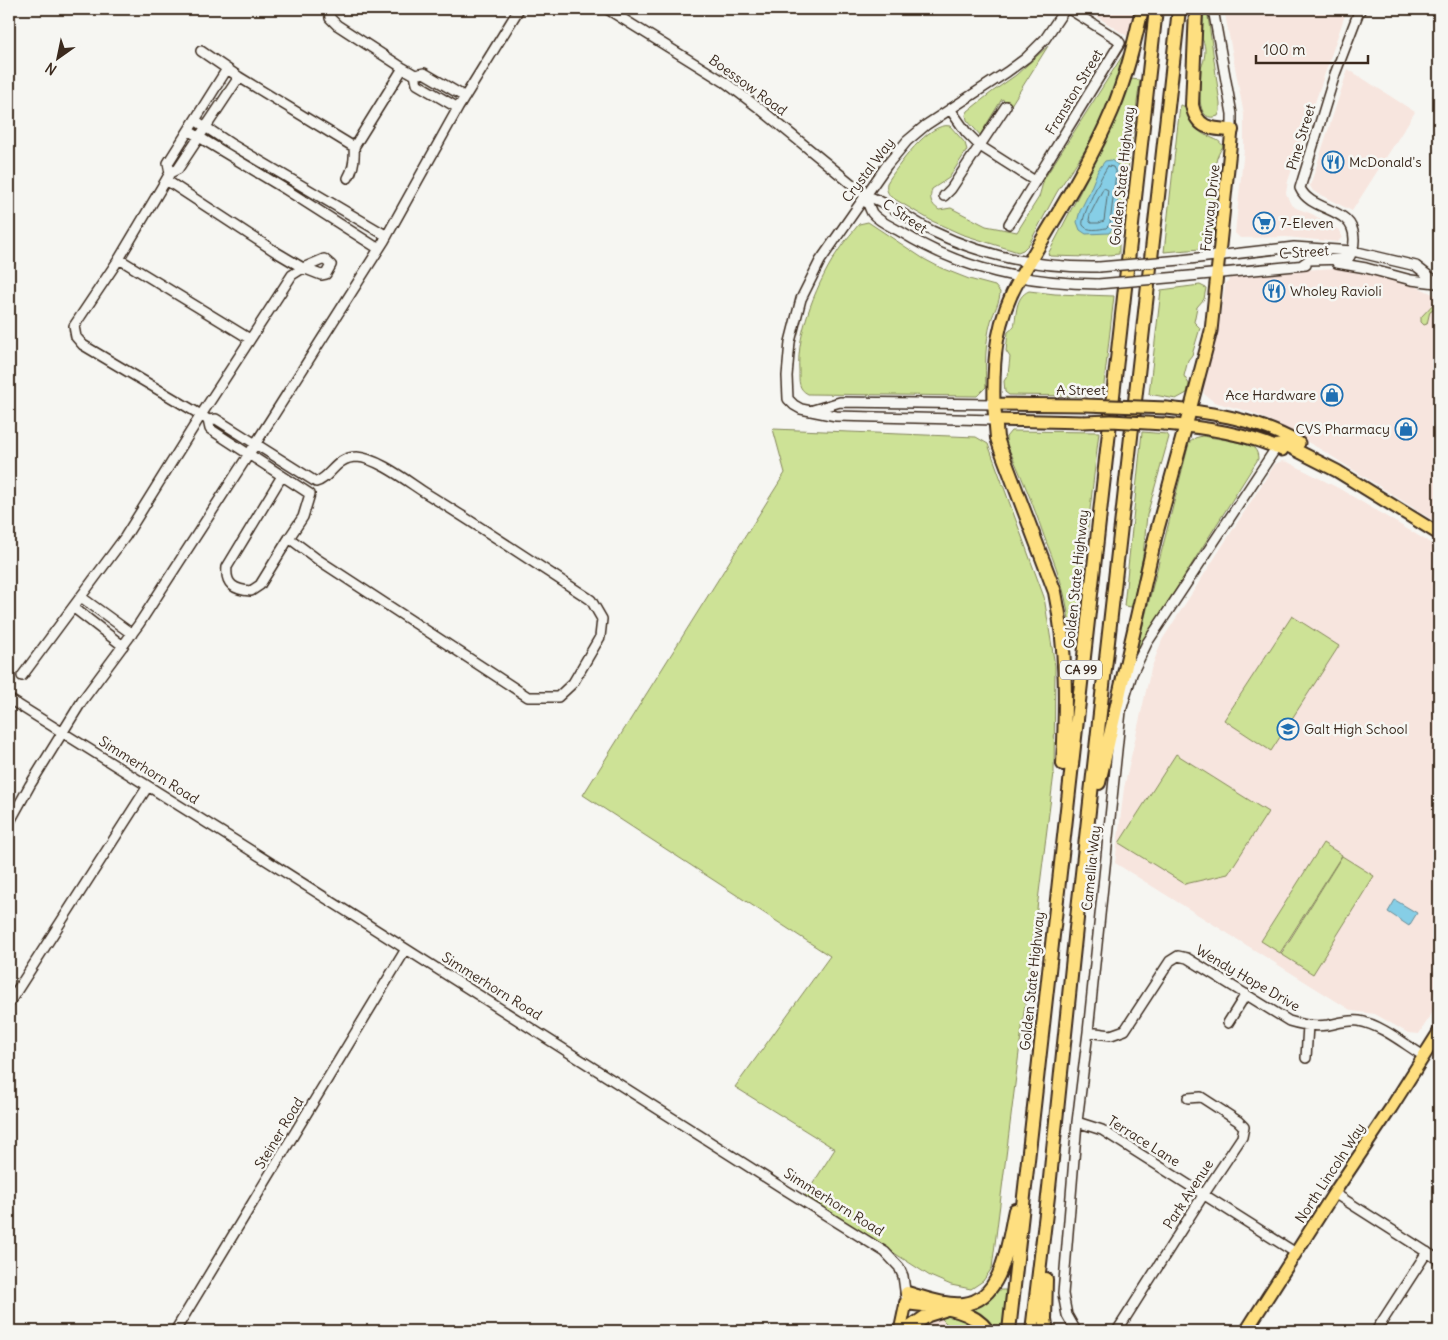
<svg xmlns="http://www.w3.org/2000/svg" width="1448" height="1340" viewBox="0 0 1448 1340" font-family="Delius,sans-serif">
<rect width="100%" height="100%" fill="#f6f6f2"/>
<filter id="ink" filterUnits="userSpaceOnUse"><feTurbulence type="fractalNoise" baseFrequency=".02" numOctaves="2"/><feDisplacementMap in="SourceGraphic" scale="10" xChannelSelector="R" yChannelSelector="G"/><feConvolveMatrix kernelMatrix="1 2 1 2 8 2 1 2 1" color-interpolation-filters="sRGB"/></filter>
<g filter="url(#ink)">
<!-- built -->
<path fill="#f7e5de" d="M1085 9H1135L1130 38Z
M1224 9H1347L1288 181 1286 193 1290 203 1296 208 1312 214 1339 230 1342 237 1338 242 1286 237 1240 238 1235 233 1244 149V115Z
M1348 69 1415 112 1352 211 1313 191 1310 186Z
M1334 268 1380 275 1420 288 1439 297V524L1325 452 1273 422 1250 412 1214 402 1204 394 1203 384 1220 316 1225 285 1230 278 1274 272Z
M1282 461 1288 462 1340 489 1439 548V1002L1419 1034 1408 1033 1375 1014 1352 1011 1115 863 1124 788 1151 669 1162 640 1275 464Z
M940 1317 954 1331H918L923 1326Z"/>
<!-- green -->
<path fill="#cde296" stroke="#84865a" d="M1204 9H1207L1220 104V111L1218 116C1193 125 1201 82 1201 68 1205 60 1207 46 1202 39Z
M1048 46 1011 105 1002 99 980 135 967 120 966 115 968 111 992 92 1016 75Z
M1128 47 1107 109 1087 147 1057 192 1029 244 1023 250 1018 252 961 234 932 221 891 197C887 192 886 189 887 183 897 167 929 121 950 126L965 143 967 150 949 178 932 189C929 199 931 204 939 210L951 208 986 226 1017 232 1039 197 1044 179Z
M1131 79 1140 80 1119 235V254L1087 257 1050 256 1048 254C1078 197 1108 139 1131 79Z
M1180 105 1187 107C1190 121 1195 132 1210 137 1216 140 1219 140 1223 146 1216 158 1213 164 1219 178L1213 237C1210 243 1208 246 1201 249L1164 252Z
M868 222 924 259 941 268 969 279 995 286 1000 292C1000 302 994 311 991 321 985 343 985 365 986 387L977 396 808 394C798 389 799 381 799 371 796 332 818 280 840 248 846 239 853 232 859 224Z
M1200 285 1206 288 1204 299 1197 307 1194 322 1200 328 1192 355 1188 360 1184 376 1189 384 1187 393 1176 399 1149 394 1161 290Z
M1029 291 1055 294 1114 296 1103 393 1079 396 1009 395 1005 392 1004 381 1008 375 1010 357 1006 351 1008 332 1014 327C1017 313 1015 297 1029 291Z
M1438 299 1439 300V306L1430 311 1427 324 1424 325 1421 322V317Z
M773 429 976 437 988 444 1044 597 1055 666 1054 773 992 1268 983 1281 971 1289 951 1285 930 1276 805 1196 835 1149 735 1087 830 956 583 795 785 473Z
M1011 431 1099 432 1077 622 1069 621C1066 591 1055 564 1044 536 1033 504 1021 474 1006 443V437Z
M1142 432 1167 434 1169 437 1147 515 1143 556 1132 607 1124 606Z
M1202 436C1214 438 1245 442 1254 448 1257 451 1258 455 1258 459L1154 624 1131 672 1189 443 1195 438Z
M1292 616 1339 646 1271 751 1224 720Z
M1176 754 1268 812 1228 874 1185 884 1119 843Z
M1323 843 1342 855 1280 953 1261 941Z
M1342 856 1374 876 1313 974 1281 954Z
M994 1290H1006L1003 1328 992 1327 967 1309Z
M953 1315 965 1320 979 1331H954L940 1317Z"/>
<!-- water -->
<path fill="#86cee6" stroke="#688c96" d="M1111 160 1117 164 1121 172 1115 226 1109 233 1086 234 1080 230 1077 222 1080 211 1089 193 1098 170 1105 161Z
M1395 900 1417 913 1409 926 1388 912Z"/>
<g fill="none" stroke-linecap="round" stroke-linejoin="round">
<!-- shore -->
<path stroke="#596c6e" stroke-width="1" d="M1108 166 1113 167 1116 173 1110 224 1106 228C1100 229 1087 232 1083 225 1080 219 1103 172 1108 166Z
M1104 188 1108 190 1104 221 1099 223H1091L1089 220 1090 215Z"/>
<!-- minor casing -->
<g stroke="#3b2a1e" stroke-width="12">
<path id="minor" d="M607 9 726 83 759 108 865 195C889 203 909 219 932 231 985 257 1040 268 1099 267
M1213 9 1232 114V130
M201 51 239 77 354 147 403 68 337 25 330 18 329 9
M403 68 415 75 417 84 458 108
M415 75 424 73 465 97
M950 109 966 132 980 146 1035 181
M195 120 231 144 387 236
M189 131 285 189 379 249
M170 173 168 163 227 69
M348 178C354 168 355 159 354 147
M166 180 170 173 178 169 239 77
M865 195C867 201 869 207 872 213 878 221 892 227 901 232 962 270 1027 283 1098 284
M944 196 951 189 1006 106
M1009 224 1120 43 1117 39 1069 9
M119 259 250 339
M324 259 331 265 326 274 321 275 303 268Z
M1181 260 1294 247 1353 251 1416 266 1439 284
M1337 263 1366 268 1411 280 1436 283
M1302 265 1309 260 1348 259C1352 254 1354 247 1354 240 1355 206 1311 213 1300 188L1335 74 1358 14 1361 9
M1179 277 1306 265
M813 410 840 402 994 404
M995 420 836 416 801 409 794 405 788 399 787 376 790 342 801 299 820 261 887 165 907 141 926 125 1007 72 1026 58 1045 39 1065 9
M282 476 227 567C225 585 235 590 251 591L260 585 289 538
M81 597 132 634
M74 608 123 646
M22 676 125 537 201 415 292 275 303 268 276 252 166 180 119 259 74 326 76 337 83 345 201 415 208 420 216 419 316 482C331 478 335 457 357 457 377 458 407 481 424 492 481 527 536 564 591 600L602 619 600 637 573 683 558 697H528L317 559 289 538 303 517 310 494 210 429 208 420
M9 699 239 843 784 1189 885 1252 899 1267 903 1276 906 1298
M9 823 30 785 82 701 139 624 249 454 384 241 458 108 519 9
M9 1003 148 786
M1228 1023 1246 994
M1088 1032 1111 1035 1125 1030 1170 961 1178 956 1187 958 1289 1021C1302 1025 1314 1027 1328 1025 1338 1023 1348 1020 1359 1021 1382 1025 1404 1044 1424 1056
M1306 1058 1308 1025
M1077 1122 1102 1130 1296 1253
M1334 1193 1439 1260
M175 1331 406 949
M1076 1331 1067 1315 1063 1294 1077 1122 1088 1032 1121 711 1132 674 1147 643 1276 448
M1117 1331 1204 1194 1242 1137 1244 1127 1238 1121 1201 1097 1188 1098
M1376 1331 1427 1252"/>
</g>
<!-- major casing -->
<g stroke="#3b2a1e" stroke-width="15">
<path id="major" d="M1020 278C996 320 993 357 994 404L1085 405
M1167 408C1215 413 1256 419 1299 443
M1190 410 1211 331 1232 130
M995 420 1083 422
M1164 424C1204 427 1245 433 1282 450
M1276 448 1278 445H1286L1337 471 1439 534
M900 1331 906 1303
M1246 1331 1334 1193 1391 1108 1439 1032"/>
</g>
<!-- highway casing -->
<g stroke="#3b2a1e" stroke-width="16">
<path id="highway" d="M1196 9 1192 105C1197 129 1211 129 1232 130
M1020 278C1050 225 1088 168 1112 111 1126 78 1134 44 1142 9
M994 404 997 438 1001 450 1055 592C1067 649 1066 706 1063 764
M1099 783 1155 538 1190 410
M1046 1279 1045 1319 1047 1331
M907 1293C925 1298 945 1306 964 1304 1004 1299 1008 1241 1015 1210
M906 1303C933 1307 970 1306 988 1331
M905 1331 928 1315 944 1310
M1009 1331 1156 9
M1032 1331 1049 1188 1078 909 1179 9"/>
</g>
<!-- minor -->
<use href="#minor" stroke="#f6f6f2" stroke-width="9"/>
<!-- major -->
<use href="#major" stroke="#fedf80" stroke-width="11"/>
<!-- highway -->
<use href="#highway" stroke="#fedf80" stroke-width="12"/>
<!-- minor-bridge casing -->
<g stroke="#3b2a1e" stroke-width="12" stroke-linecap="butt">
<path id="minor-bridge" d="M1099 267 1181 260
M1098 284 1179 277"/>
</g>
<!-- major-bridge casing -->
<g stroke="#3b2a1e" stroke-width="15" stroke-linecap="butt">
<path id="major-bridge" d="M1085 405 1167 408
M1083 422 1111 421 1164 424"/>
</g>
<!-- minor-bridge -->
<use href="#minor-bridge" stroke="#f6f6f2" stroke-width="9"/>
<!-- major-bridge -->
<use href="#major-bridge" stroke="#fedf80" stroke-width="11"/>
</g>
</g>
<!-- icons -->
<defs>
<g id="restaurant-ring" transform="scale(1.125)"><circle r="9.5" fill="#f6f6f2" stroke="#1f6fb2" stroke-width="1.5"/><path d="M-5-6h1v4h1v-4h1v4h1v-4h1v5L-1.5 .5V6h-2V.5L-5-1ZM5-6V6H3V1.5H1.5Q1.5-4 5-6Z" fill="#1f6fb2"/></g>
<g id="supermarket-ring" transform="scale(1.125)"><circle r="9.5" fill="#f6f6f2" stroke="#1f6fb2" stroke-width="1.5"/><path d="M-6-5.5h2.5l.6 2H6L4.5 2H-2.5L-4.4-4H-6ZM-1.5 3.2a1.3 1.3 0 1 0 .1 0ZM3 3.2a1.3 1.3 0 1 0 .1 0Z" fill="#1f6fb2"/></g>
<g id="shop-ring" transform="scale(1.125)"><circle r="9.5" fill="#f6f6f2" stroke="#1f6fb2" stroke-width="1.5"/><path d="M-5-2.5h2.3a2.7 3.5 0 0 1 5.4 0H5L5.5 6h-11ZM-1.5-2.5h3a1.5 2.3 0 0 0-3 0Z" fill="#1f6fb2"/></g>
<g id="school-ring" transform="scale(1.125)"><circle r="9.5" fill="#f6f6f2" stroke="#1f6fb2" stroke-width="1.5"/><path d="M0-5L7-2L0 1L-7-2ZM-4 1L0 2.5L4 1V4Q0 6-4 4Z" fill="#1f6fb2"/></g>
</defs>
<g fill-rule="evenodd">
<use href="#restaurant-ring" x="1333" y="162"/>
<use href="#supermarket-ring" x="1264" y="223"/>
<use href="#restaurant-ring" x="1274" y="291"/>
<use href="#shop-ring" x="1332" y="395"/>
<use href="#shop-ring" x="1406" y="429"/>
<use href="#school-ring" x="1288" y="729"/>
</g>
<g text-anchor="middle" stroke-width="5" stroke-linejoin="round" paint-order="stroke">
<!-- shield labels -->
<rect fill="#f6f6f2" stroke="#73675e" stroke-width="1" x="1060" y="660.5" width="42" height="19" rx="4"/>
<g font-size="12" font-weight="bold" fill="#3b2a1e">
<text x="1081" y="674">CA 99</text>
</g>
<!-- street labels -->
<g font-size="14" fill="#3b2a1e" stroke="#f6f6f2">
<text transform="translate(748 85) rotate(36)" y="5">Boessow Road</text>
<text transform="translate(1074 92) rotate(-59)" y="5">Franston Street</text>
<text transform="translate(1301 137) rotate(-73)" y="5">Pine Street</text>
<text transform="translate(868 170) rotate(-53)" y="5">Crystal Way</text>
<text transform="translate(1122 176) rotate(-84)" y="5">Golden State Highway</text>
<text transform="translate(1210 208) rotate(-84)" y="5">Fairway Drive</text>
<text transform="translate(905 216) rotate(34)" y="5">C Street</text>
<text transform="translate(1304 252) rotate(-4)" y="5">C Street</text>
<text x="1081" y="395">A Street</text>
<text transform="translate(1076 579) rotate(-84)" y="5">Golden State Highway</text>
<text transform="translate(149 770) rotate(32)" y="5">Simmerhorn Road</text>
<text transform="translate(1091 868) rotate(-84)" y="5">Camellia Way</text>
<text transform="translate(1248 978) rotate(30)" y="5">Wendy Hope Drive</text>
<text transform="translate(1032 981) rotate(-84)" y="5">Golden State Highway</text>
<text transform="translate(492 986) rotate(32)" y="5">Simmerhorn Road</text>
<text transform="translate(279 1133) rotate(-59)" y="5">Steiner Road</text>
<text transform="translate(1144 1141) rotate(32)" y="5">Terrace Lane</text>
<text transform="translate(1330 1173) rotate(-57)" y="5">North Lincoln Way</text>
<text transform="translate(1188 1194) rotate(-57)" y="5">Park Avenue</text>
<text transform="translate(834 1202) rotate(32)" y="5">Simmerhorn Road</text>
</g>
<!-- poi labels -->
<g font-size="14" fill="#3b2a1e" stroke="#f6f6f2" text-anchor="start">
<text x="1349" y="167">McDonald's</text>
<text x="1280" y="228">7-Eleven</text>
<text x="1290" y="296">Wholey Ravioli</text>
<text x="1316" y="400" text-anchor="end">Ace Hardware</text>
<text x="1390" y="434" text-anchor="end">CVS Pharmacy</text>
<text x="1304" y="734">Galt High School</text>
</g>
</g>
<!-- margin -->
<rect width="1448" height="1340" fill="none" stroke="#f6f6f2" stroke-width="30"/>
<rect x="15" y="15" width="1418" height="1310" fill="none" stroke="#3b2a1e" stroke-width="2" filter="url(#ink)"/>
<!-- north arrow -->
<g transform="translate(58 58) rotate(213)" stroke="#f6f6f2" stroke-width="4" paint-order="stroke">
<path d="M0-4L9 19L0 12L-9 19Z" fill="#3b2a1e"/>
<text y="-8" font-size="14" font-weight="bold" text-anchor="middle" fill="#3b2a1e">N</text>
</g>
<!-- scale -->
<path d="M1256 55v8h112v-8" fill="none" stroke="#3b2a1e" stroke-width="2.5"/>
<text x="1263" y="55" font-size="15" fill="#3b2a1e" stroke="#f6f6f2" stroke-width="4" paint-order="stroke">100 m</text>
</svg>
